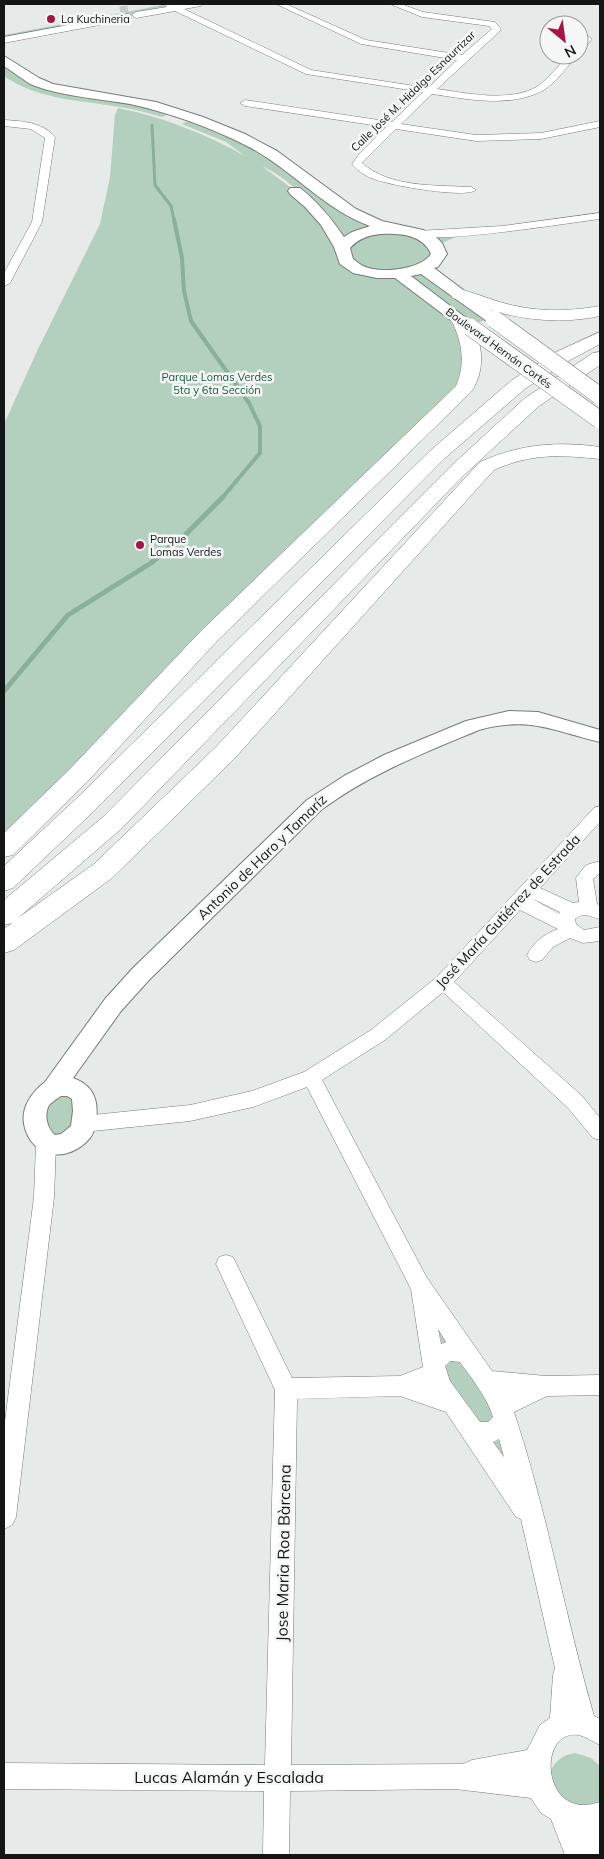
<svg xmlns="http://www.w3.org/2000/svg" width="604" height="1859" viewBox="0 0 604 1859" font-family="Mulish,sans-serif">
<rect width="100%" height="100%" fill="#e6eae8"/>
<!-- green -->
<path fill="#b3d0be" d="M168 4H188L4 39V35Z
M4 65C32 91 68 94 104 100 126 103 147 108 168 114L162 117C148 113 134 109 120 107 79 100 39 100 4 76Z
M118 108C163 117 206 134 245 156L226 142 182 124 189 120 246 144 374 224 343 242C320 213 296 182 262 166L303 197 349 265 397 275 460 321 469 377 79 775 4 849V424L38 349 100 224 110 177 115 115Z
M395 232 421 238 459 236 432 247 433 253 420 267 377 271 353 264 345 247 365 234Z
M418 271 489 319 474 324 398 275Z
M54 1087 85 1100 62 1144 35 1125Z
M420 1285 486 1381 535 1527 452 1403Z
M575 1753 591 1758 600 1766V1814L589 1820 566 1817 550 1771C557 1760 562 1755 575 1753Z"/>
<g fill="none" stroke-linecap="round" stroke-linejoin="round">
<!-- stream-far2 -->
<path stroke="#8ab099" stroke-width="3" d="M152 125 155 185 171 206 174 220"/>
<!-- stream-far1 -->
<path stroke="#8ab099" stroke-width="4" d="M174 219 182 258 184 291 191 321 249 403 260 426V453L222 498"/>
<!-- stream -->
<path stroke="#8ab099" stroke-width="5" d="M186 534 223 497
M4 691 68 615 151 563 177 541"/>
<!-- minor-tunnel -->
<path stroke="#c6cac8" stroke-width="9" stroke-dasharray="9 4.5" stroke-linecap="butt" d="M120 11 128 10"/>
<!-- minor casing -->
<g stroke="#787b79" stroke-width="1">
<path id="minor" d="M164 4H202L201 6 184 9 311 70 428 88 457 60 361 44 276 4H286L366 40 462 55 492 29 489 26 422 17 390 4H401L423 12 495 22 501 29 500 31 437 89C466 93 511 103 538 86 549 78 559 65 568 55H577C568 66 555 84 542 91 509 108 467 99 432 94L401 124 476 135 541 133 600 121V127L541 139 476 141 396 129 362 163C390 188 436 185 471 187L476 190C466 199 388 185 374 179 365 176 358 171 352 164L360 153 386 127 245 106 240 103 245 100 392 122 423 92 306 74 175 11 136 18 132 15 136 12 167 7Z
M128 14 131 15V19L4 43V37Z
M588 36 592 39 582 51 579 52V44Z
M4 120C22 121 42 122 55 137L42 222 10 283 4 286V273L32 222 45 138 31 129 4 126Z
M600 213V219C575 222 425 246 413 234L418 231 502 226Z
M600 806V822L540 888 573 903 579 902 576 878 586 865 600 861V873L593 879 597 904 600 905V919C590 917 585 911 575 919L576 924 584 930 600 927V941L583 943 570 938 553 947 542 960 536 962 530 960 527 955C534 942 544 934 558 929L520 910 454 982 582 1096 600 1118V1140L593 1138 568 1108 443 992 385 1040 322 1080 427 1278 492 1371 546 1376 600 1375V1395L547 1396 514 1412C547 1511 565 1616 594 1716L600 1719V1745C594 1742 586 1737 579 1735 536 1728 541 1823 600 1802V1855H565L551 1819 541 1813 531 1798 455 1789 290 1791 289 1855H263L264 1791 4 1789V1763L265 1765 275 1390 216 1264 219 1257 226 1255 233 1257 292 1378 400 1376 423 1367 411 1289 307 1087 253 1107 190 1121 83 1132 76 1130 73 1124 76 1118 83 1116 190 1105 252 1091 304 1072 371 1030 437 977 594 808ZM531 898 560 912 559 914ZM438 1329 446 1342 441 1344ZM450 1361 460 1362C472 1379 487 1397 493 1417L488 1422H480L450 1381 445 1366ZM400 1396 446 1412 516 1517 521 1519 555 1668 553 1675 550 1718 540 1725 527 1750 472 1760 463 1764 291 1765 297 1399ZM499 1439 504 1457 493 1442Z
M46 1136 53 1138 56 1144 54 1197 16 1517 12 1525 4 1529V1429L34 1197 36 1144 39 1138Z"/>
</g>
<!-- tertiary casing -->
<g stroke="#787b79" stroke-width="2">
<path id="tertiary" d="M509 711 538 712 600 730V742C553 731 530 716 479 730 424 753 369 774 321 810L149 980 121 1011 73 1078C93 1085 99 1100 96 1120 95 1126 94 1133 90 1138 68 1164 31 1159 24 1124 21 1107 32 1092 45 1082L105 999 133 968 307 800 344 776 384 755 466 721ZM61 1096H67L72 1099 73 1111 71 1126 61 1134 55 1135C47 1129 43 1113 50 1104 53 1101 57 1099 61 1096Z"/>
</g>
<!-- secondary casing -->
<g stroke="#787b79" stroke-width="2">
<path id="secondary" d="M4 56 39 78 53 84 156 102 203 117 245 134 277 151 356 209 382 221 423 230 435 236 442 243 447 254 438 267 434 268 502 319 500 322H488L421 274 411 276 478 327 476 330H464L395 278H377L353 273 340 264 334 247 321 225 305 207 290 194 288 191 290 188H300C318 202 331 218 344 237L352 232 370 226C323 209 291 168 247 146 210 127 170 113 130 104 101 99 72 97 44 89L30 84 4 66ZM381 234C401 233 423 235 431 254 420 270 380 274 363 266 359 264 356 261 353 259L350 248C359 238 369 235 381 234Z"/>
</g>
<!-- motorway casing -->
<g stroke="#787b79" stroke-width="1">
<path id="motorway" d="M459 289C473 292 486 298 500 302 533 312 566 312 600 306V316C549 327 501 316 453 298L450 294 453 290Z
M461 316 467 317C483 339 487 369 471 392L217 641 88 781 13 855 4 857V833L70 769 201 631 456 386C466 363 462 343 452 321L455 317Z
M600 332V344L570 360 526 388 445 458 95 810 13 888 4 891V866L77 798 431 450 512 380 556 352Z
M600 352V365L539 406 463 476 121 829 18 918 94 864 216 747 480 462C520 444 557 441 600 447V459C560 455 532 453 494 470L234 759 112 878 14 950 4 953V929L12 923 4 925V900L103 817 449 468 525 398 593 353Z"/>
</g>
<!-- minor -->
<use href="#minor" fill="#fff" fill-rule="evenodd"/>
<!-- tertiary -->
<use href="#tertiary" fill="#fff" fill-rule="evenodd"/>
<!-- secondary -->
<use href="#secondary" fill="#fff" fill-rule="evenodd"/>
<!-- motorway -->
<use href="#motorway" fill="#fff" fill-rule="evenodd"/>
<!-- secondary-bridge casing -->
<g stroke="#787b79" stroke-width="18" stroke-linecap="butt">
<path id="secondary-bridge" d="M494 319 600 396
M470 327 600 420"/>
</g>
<!-- secondary-bridge -->
<use href="#secondary-bridge" stroke="#fff" stroke-width="17"/>
</g>
<!-- markers -->
<g fill="#a91448" stroke="#f4f7f5" stroke-width="2">
<circle cx="51" cy="19" r="5"/>
<circle cx="140" cy="545" r="5"/>
</g>
<g text-anchor="middle" stroke-width="5" stroke-linejoin="round" paint-order="stroke">
<!-- far-poi labels -->
<g font-size="11" fill="#141515" stroke="#f4f7f5" text-anchor="start">
<text x="61" y="23">La Kuchineria</text>
<text x="150" y="543">Parque<tspan x="150" dy="13">Lomas Verdes</tspan></text>
</g>
<!-- far-street labels -->
<g font-size="11" fill="#141515" stroke="#f4f7f5">
<text transform="translate(413 91) rotate(-44)" y="4">Calle José M. Hidalgo Esnaurrizar</text>
<text transform="translate(499 348) rotate(36)" y="4">Boulevard Hernán Cortés</text>
</g>
<!-- far-park labels -->
<g font-size="11" fill="#195a3b" stroke="#f4f7f5">
<text x="217" y="381">Parque Lomas Verdes<tspan x="217" dy="13">5ta y 6ta Sección</tspan></text>
</g>
<!-- street labels -->
<g font-size="14" fill="#141515" stroke="#f4f7f5">
<text transform="translate(262 857) rotate(-44)" y="5">Antonio de Haro y Tamaríz</text>
<text transform="translate(508 911) rotate(-47)" y="5">José María Gutiérrez de Estrada</text>
</g>
<!-- near-street labels -->
<g font-size="16" fill="#141515" stroke="#f4f7f5">
<text transform="translate(283 1553) rotate(-89)" y="6">Jose Maria Roa Bàrcena</text>
<text x="229" y="1783">Lucas Alamán y Escalada</text>
</g>
</g>
<!-- border -->
<rect width="604" height="1859" fill="none" stroke="#141515" stroke-width="10"/>
<!-- north arrow -->
<g transform="translate(564 40) rotate(151)"><circle r="24" fill="#f4f7f5" stroke="#9a9d9b"/>
<path d="M0-4L9 19L0 12L-9 19Z" fill="#a91448"/>
<text y="-8" font-size="14" font-weight="bold" text-anchor="middle" fill="#141515">N</text>
</g>
</svg>
